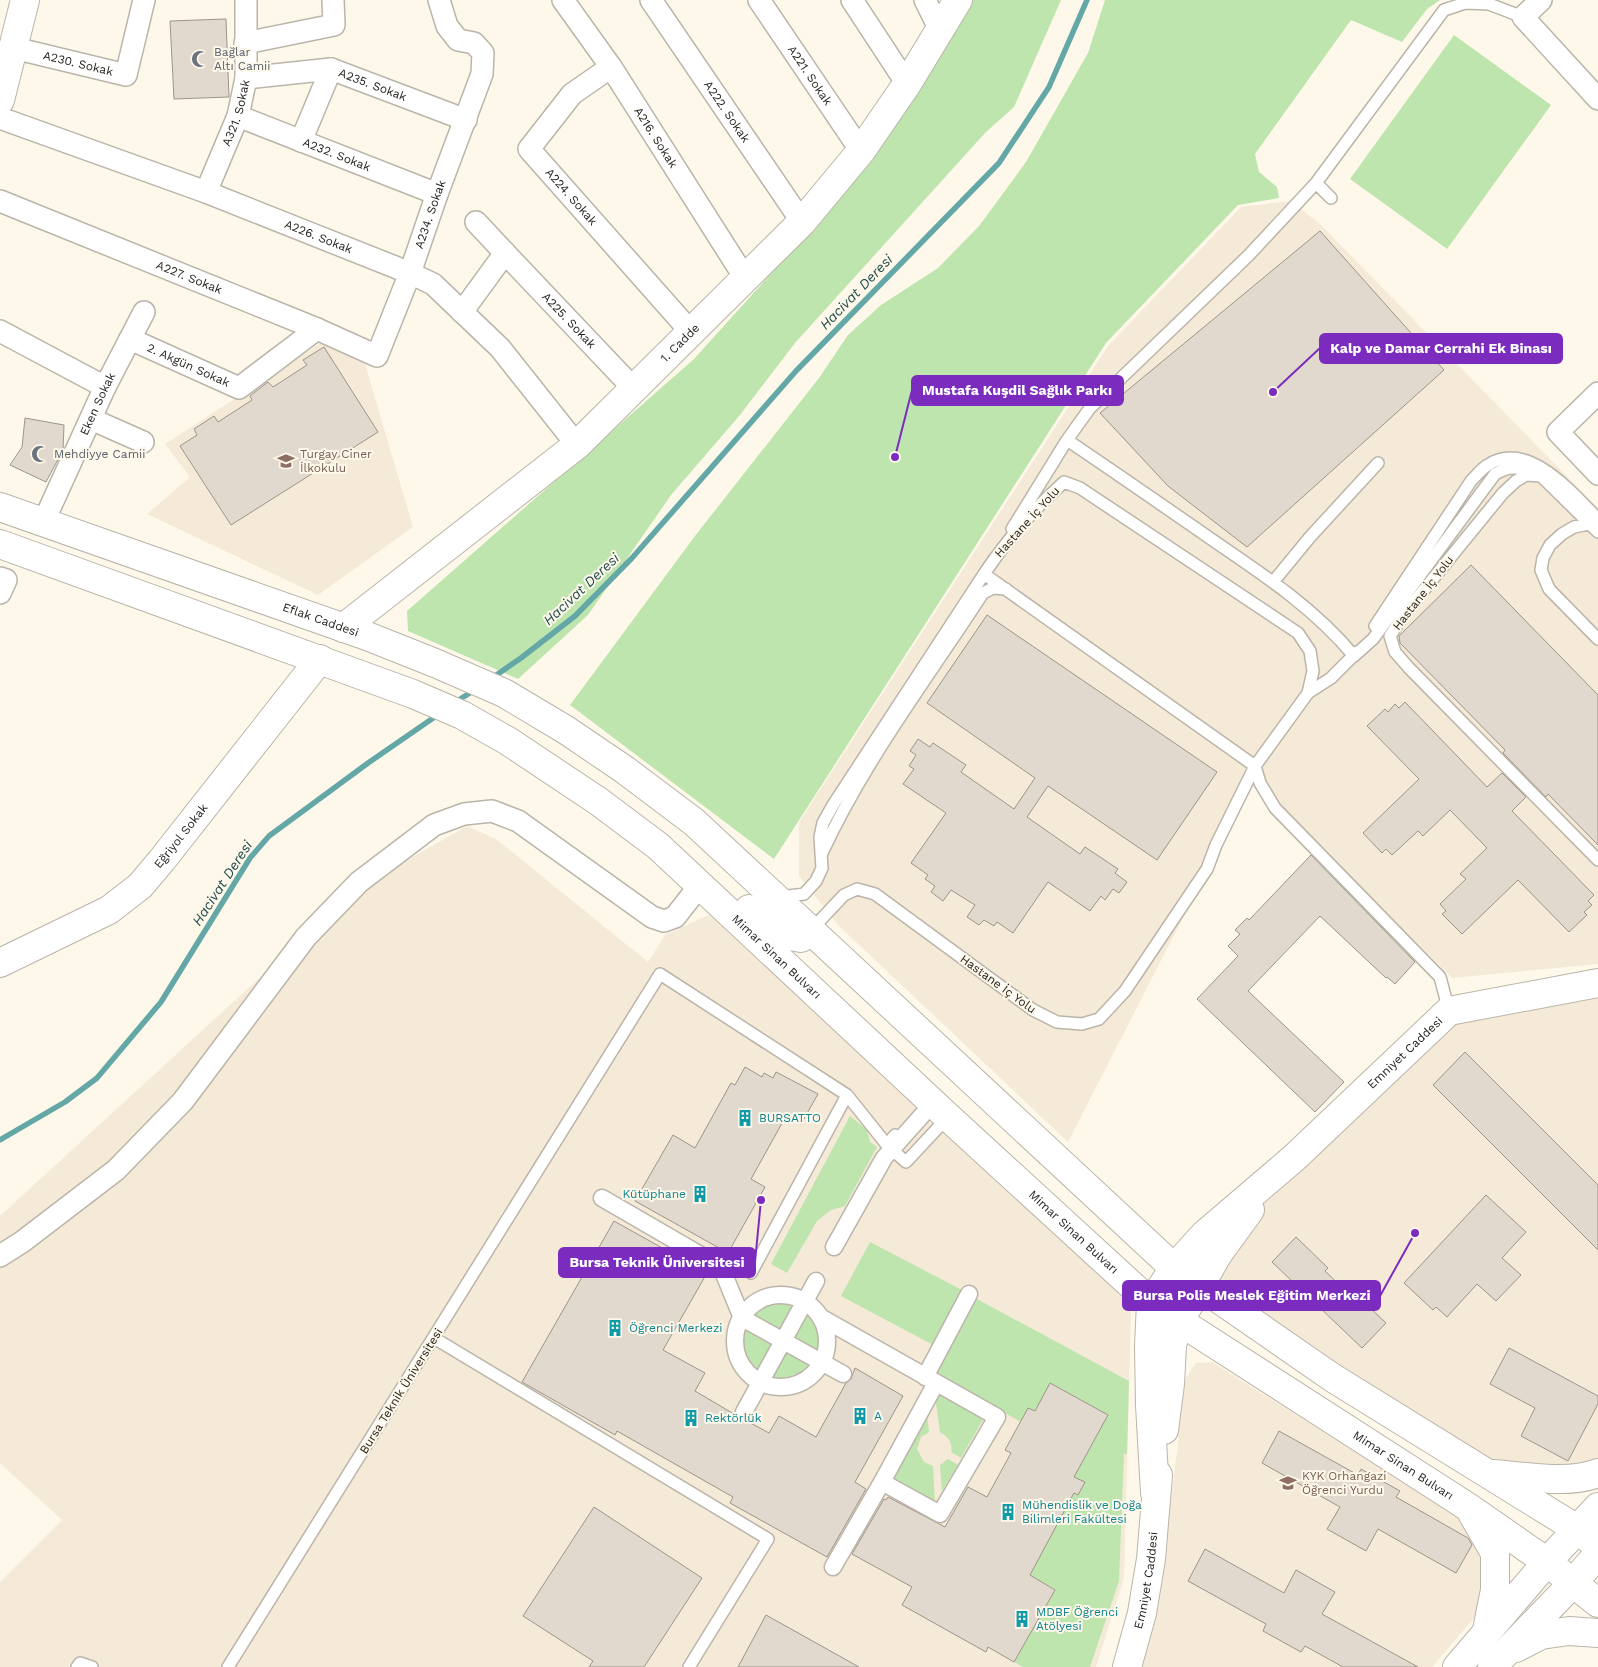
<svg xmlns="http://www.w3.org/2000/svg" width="1598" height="1667" viewBox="0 0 1598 1667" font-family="'Work Sans',sans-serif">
<rect width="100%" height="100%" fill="#fef8eb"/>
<!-- built -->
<path fill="#f4ead7" d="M1291 201 1320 224 1598 508V964L1452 978 1254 779 1068 1142 838 925 799 876V822L1108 346 1241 207Z
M321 343 365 364 413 527 318 595 147 514 190 477 165 444Z
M467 826 496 839 648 962 665 935 711 914 1123 1296 1131 1313 1124 1578 1096 1667H0V1582L62 1520 0 1463V1216L315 927 407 860Z
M1598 983V1473H1488L1199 1286 1247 1213 1449 1011Z
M1212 1362 1467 1523 1484 1552 1482 1585 1475 1617 1432 1667H1140L1158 1600 1178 1444 1180 1387 1196 1363Z"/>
<!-- green -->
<path fill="#bee5ad" d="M970 0H1061L1014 107 985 133 795 343 740 415 671 495 588 615 518 679 408 631 407 611 694 359 832 206Z
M1105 0H1440L1427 9 1402 42 1351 20 1255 154 1259 172 1277 187 1279 198 1238 205 1106 343 774 859 570 705 695 536 819 378 848 335 881 305 938 268 979 226 1026 162 1088 53Z
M1454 35 1551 105 1447 249 1350 179Z
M850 1116 867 1130 870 1142 877 1147 845 1206 831 1210 817 1221 787 1273 771 1264Z
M870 1242 962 1290 933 1345 841 1296Z
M975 1298 1129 1381 1127 1455 1124 1453 1119 1581 1090 1667H1023L1014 1662 1055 1590 1030 1575 1074 1493 1078 1495 1084 1483 1074 1477 1108 1415 1050 1383 1035 1411 1028 1408 1021 1422 934 1373Z
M776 1300 789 1301 796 1303 780 1333 750 1316 763 1304Z
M807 1310C821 1322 823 1336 820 1353L792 1338Z
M744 1327 774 1344 759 1373C744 1362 739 1345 744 1327Z
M785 1350 813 1365C800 1377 787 1383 769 1378Z
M937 1392 984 1418 961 1458 951 1452C953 1443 948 1436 940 1432L935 1396Z
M926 1408 929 1432 921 1437 917 1449 924 1462 933 1466 935 1507 890 1481Z
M948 1459 958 1465 942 1491 940 1465Z"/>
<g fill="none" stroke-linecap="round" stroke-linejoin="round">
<!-- stream -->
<path stroke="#64a7a7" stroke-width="5.5" d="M492 678 521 658 575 616 632 558 796 371 999 163 1049 87 1087 0
M454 703 476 689
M0 1140 65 1102 97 1078 161 1002 250 858 269 836 368 763 439 714"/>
</g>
<!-- building -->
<path fill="#e2d9ce" stroke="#9d948a" d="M226 19 229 97 174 99 170 21Z
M1320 231 1444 370 1247 547 1168 486 1100 413Z
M324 347 378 432 231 525 180 446 197 435 194 429 214 416 218 422 252 400 250 396 268 382 273 387 307 365 303 360Z
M25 418 64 425 63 450 46 482 10 465 22 447Z
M1471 565 1598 695V845L1548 794 1546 797 1503 753 1505 750 1400 643 1399 636Z
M987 615 1217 772 1157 860 1048 786 1027 817 1080 854 1085 847 1118 869 1115 873 1127 882 1119 893 1113 889 1105 900 1101 896 1090 911 1048 882 1013 933 997 922 994 926 984 920 979 925 967 917 975 905 951 890 943 901 931 892 935 886 925 879 928 875 911 863 946 813 903 784 914 769 909 766 916 755 910 751 918 739 930 747 933 743 966 765 961 772 1014 809 1035 778 927 703Z
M1405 702 1487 787 1502 773 1526 797 1512 811 1594 895 1588 901 1592 905 1584 912 1587 915 1569 932 1518 880 1462 934 1442 914 1446 911 1440 904 1466 879 1460 874 1487 848 1450 810 1423 836 1418 831 1392 855 1386 849 1382 853 1363 833 1419 779 1367 726 1385 709 1388 712 1395 704 1399 708Z
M1311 855 1415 962 1395 984 1387 977 1386 978 1320 916 1248 991 1344 1082 1315 1112 1197 999 1238 956 1228 946 1240 934 1235 930 1247 918 1249 920Z
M1465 1052 1598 1185V1250L1433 1085Z
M745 1067 762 1077 764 1073 773 1078 776 1072 818 1094 801 1124 786 1116 751 1179 765 1187 728 1253 635 1201 673 1135 695 1148 731 1083 735 1085Z
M1486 1195 1526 1232 1502 1258 1521 1275 1496 1301 1477 1284 1447 1317 1436 1307 1433 1310 1404 1283Z
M614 1221 707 1273 663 1350 705 1373 695 1391 734 1414 739 1420 747 1421 769 1433 779 1416 816 1437 846 1383 851 1379 855 1368 903 1396 855 1482 866 1489 827 1557 730 1503 733 1497 617 1431 615 1435 522 1382Z
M1296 1237 1328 1268 1325 1271 1349 1294 1352 1291 1386 1323 1362 1348 1272 1262Z
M1509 1348 1598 1396V1404L1568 1461 1521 1436 1535 1408 1490 1384Z
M1050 1383 1108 1415 1074 1477 1085 1482 1078 1495 1074 1493 1030 1575 1055 1590 1014 1662 988 1647 986 1652 902 1605 912 1587 852 1554 884 1499 886 1500 888 1497 945 1527 968 1487 987 1497 1011 1453 1005 1450 1028 1408 1035 1411Z
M1279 1431 1358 1475 1361 1469 1400 1491 1396 1497 1468 1538 1472 1545 1456 1573 1378 1529 1366 1551 1327 1529 1340 1507 1262 1463Z
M594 1507 702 1578 644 1667H589L593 1661 523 1616Z
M1205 1549 1284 1593 1296 1570 1335 1592 1322 1614 1418 1667H1343L1305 1646 1301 1652 1263 1631 1266 1624 1188 1581Z
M766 1615 859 1667H738Z"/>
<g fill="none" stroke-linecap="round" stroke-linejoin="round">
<!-- service casing -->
<g stroke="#bbb5a9" stroke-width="14">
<path id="service" d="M1331 198 1316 183 1444 10 1465 3 1489 4 1523 17
M1067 440C1116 473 1165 507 1214 541 1264 575 1315 609 1354 656L1373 639 1495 474C1514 463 1522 469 1541 476
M1594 523 1574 527 1562 534 1550 545 1543 558 1541 570 1549 589 1598 639
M1012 529 1067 440 1090 408 1249 255 1316 183
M1598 532 1541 476 1526 475 1516 481 1503 493 1405 613 1390 636 1395 652 1409 668 1598 860
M1273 582 1310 537 1378 463
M1375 626 1471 481C1476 476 1482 468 1488 465 1528 439 1572 493 1598 519
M1308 693 1331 678 1357 652
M822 853C865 760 928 678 983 593L993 588 1006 589
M778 895 789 896 804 894 816 881 822 868 820 837 823 823 833 805 984 574 1255 766 1260 783 1275 808 1440 977 1449 1011
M811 930 844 895 857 889 875 894 1033 1010 1057 1022 1082 1024 1099 1019 1125 991 1207 869 1216 845 1255 766 1308 693 1313 671 1310 651 1298 633 1080 488 1064 482C1035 508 1006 541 984 574
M888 1146 906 1162 948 1117
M751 1273 847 1095 887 1145 895 1135
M434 1338 768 1539 689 1667
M77 1667 80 1663 92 1667
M228 1667 660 974 847 1095"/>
</g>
<!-- pedestrian casing -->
<g stroke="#bbb5a9" stroke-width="19">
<path id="pedestrian" d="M602 1198 721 1267 742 1318 843 1374
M834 1247 884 1158 933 1103
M735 1341a46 46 0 1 1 92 0a46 46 0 1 1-92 0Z
M822 1318 997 1417 940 1514 882 1482 833 1567
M925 1377 969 1294
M744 1412 816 1281
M882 1482 936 1383"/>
</g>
<!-- minor casing -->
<g stroke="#bbb5a9" stroke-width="24">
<g id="minor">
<path id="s1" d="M563 0 611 67 745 278"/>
<path id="s2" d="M651 0 802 222"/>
<path id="s3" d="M759 0 861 151"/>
<path d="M852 0 907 84"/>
<path d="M925 0 940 30"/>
<path d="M1541 0 1523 17 1598 99"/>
<path d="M245 43 334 25 333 0"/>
<path id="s4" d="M14 48 126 75 144 0"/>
<path id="s5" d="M611 67 572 94 529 149 691 332"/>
<path id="s6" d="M246 78 331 69 466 120"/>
<path id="s7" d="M238 116 437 194"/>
<path id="s8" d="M0 118 206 192 410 273 433 284 500 348 577 445"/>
<path d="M301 141 331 69"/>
<path id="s9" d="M206 192 238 116 246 78V0"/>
<path id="s10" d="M0 201 317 329 377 356 410 273 437 194 482 74 483 53 474 43 458 40 447 26 439 0"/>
<path d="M476 222 505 253"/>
<path id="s11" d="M462 312 505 253 634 389"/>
<path d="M0 331 105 387"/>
<path id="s12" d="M130 339 239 388 317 329"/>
<path d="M1598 393 1558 432 1598 474"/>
<path d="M91 419 143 442"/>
<path id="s13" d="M43 523 105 387 144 312"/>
<path d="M0 578 6 580 0 593"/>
<path d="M0 1256 22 1242 116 1170 183 1101 306 937 359 882 434 825 464 814 492 811 518 821 652 917 664 921 675 917 700 885"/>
</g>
</g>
<!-- secondary casing -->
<g stroke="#bbb5a9" stroke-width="30">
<g id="secondary">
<path d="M0 100 25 0"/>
<path id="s14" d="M343 628 577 445 802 222 861 151 907 84 958 0"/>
<path id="s15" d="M0 963 109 910 140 886 162 860 320 659"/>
</g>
</g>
<!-- primary casing -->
<g stroke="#bbb5a9" stroke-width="30">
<g id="primary">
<path id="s16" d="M0 507 367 636 435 663 504 693 566 730 625 770 694 822 1174 1268 1333 1378 1577 1529 1598 1546"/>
<path id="s17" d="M0 544 413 694 462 715 508 741 598 801 658 846 948 1117 1151 1303 1468 1507 1547 1562 1598 1603"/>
<path d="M749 909 784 935 801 938 811 930"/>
<path d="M1164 1430 1170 1384 1172 1345 1179 1322 1218 1254 1250 1210"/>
<path d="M1493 1474C1525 1476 1568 1485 1598 1473"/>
<path id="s18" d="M1155 1493 1150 1405 1149 1346 1151 1303 1174 1268 1204 1235 1294 1158 1449 1011 1598 983"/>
<path d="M1473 1515 1495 1553V1590L1487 1630"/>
<path d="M1516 1648 1541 1635 1569 1631 1598 1633"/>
<path id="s19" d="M1127 1667 1142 1613 1151 1559 1158 1475"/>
<path d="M1457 1667 1547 1562 1598 1507"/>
<path d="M1492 1667 1573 1583 1598 1554"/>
</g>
</g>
<!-- service -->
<use href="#service" stroke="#fff" stroke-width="11"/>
<!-- pedestrian -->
<use href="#pedestrian" stroke="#fff" stroke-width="16"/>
<!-- minor -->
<use href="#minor" stroke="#fff" stroke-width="21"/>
<!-- secondary -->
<use href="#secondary" stroke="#fff" stroke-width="28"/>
<!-- primary -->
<use href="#primary" stroke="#fff" stroke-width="28"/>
</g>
<!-- icons -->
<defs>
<g id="mosque-bare" transform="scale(1.35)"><path d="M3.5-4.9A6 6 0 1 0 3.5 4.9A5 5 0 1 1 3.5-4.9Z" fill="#6b7280" stroke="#fef8eb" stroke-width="2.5" paint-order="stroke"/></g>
<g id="school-bare" transform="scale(1.35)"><path d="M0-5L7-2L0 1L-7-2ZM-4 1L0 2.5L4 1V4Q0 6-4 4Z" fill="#8d6e63" stroke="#fef8eb" stroke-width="2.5" paint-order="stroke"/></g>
<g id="building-bare" transform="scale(1.35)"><path d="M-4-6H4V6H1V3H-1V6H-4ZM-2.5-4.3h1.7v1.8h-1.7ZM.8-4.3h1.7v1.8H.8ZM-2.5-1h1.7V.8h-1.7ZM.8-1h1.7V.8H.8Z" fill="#0f9aa8" stroke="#fef8eb" stroke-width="2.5" paint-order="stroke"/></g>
</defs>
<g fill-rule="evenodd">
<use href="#mosque-bare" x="200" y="59"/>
<use href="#mosque-bare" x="40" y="454"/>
<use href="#school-bare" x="286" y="461"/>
<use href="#building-bare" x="745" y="1118"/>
<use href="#building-bare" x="700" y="1194"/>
<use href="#building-bare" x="615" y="1328"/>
<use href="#building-bare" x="860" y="1416"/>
<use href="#building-bare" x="691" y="1418"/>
<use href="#school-bare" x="1288" y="1483"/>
<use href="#building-bare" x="1008" y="1512"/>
<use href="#building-bare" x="1022" y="1619"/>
</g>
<g text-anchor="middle" stroke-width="4" stroke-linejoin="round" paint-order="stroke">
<!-- worship labels -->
<g font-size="12" fill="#5b616d" stroke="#fef8eb" text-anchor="start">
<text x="214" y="56">Bağlar<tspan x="214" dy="14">Altı Camii</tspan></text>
<text x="54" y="458">Mehdiyye Camii</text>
</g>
<!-- street labels -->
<g font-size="12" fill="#211f1a" stroke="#fef8eb">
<text dy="4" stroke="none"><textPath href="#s4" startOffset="66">A230. Sokak</textPath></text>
<text dy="4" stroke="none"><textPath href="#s3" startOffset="91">A221. Sokak</textPath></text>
<text dy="4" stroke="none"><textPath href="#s6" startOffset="130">A235. Sokak</textPath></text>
<text dy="4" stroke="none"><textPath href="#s2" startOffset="135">A222. Sokak</textPath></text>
<text dy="4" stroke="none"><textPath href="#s9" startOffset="85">A321. Sokak</textPath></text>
<text dy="4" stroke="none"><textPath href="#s1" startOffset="166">A216. Sokak</textPath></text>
<text dy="4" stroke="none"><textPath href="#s7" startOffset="106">A232. Sokak</textPath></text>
<text dy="4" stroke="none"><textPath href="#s5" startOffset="181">A224. Sokak</textPath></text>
<text dy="4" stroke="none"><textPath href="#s10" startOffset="559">A234. Sokak</textPath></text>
<text dy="4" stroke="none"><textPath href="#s8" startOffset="340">A226. Sokak</textPath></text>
<text dy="4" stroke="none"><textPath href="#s10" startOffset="204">A227. Sokak</textPath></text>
<text dy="4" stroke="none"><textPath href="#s11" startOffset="166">A225. Sokak</textPath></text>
<text dy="4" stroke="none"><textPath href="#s14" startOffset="442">1. Cadde</textPath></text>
<text dy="4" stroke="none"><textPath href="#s12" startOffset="64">2. Akgün Sokak</textPath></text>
<text dy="4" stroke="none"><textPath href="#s13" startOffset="131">Eken Sokak</textPath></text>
<text transform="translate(1027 522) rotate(-48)" y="4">Hastane İç Yolu</text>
<text transform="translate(1423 593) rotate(-52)" y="4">Hastane İç Yolu</text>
<text dy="4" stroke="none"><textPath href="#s16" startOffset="340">Eflak Caddesi</textPath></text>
<text dy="4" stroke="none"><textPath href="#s15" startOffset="225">Eğriyol Sokak</textPath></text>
<text dy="4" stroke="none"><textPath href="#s17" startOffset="891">Mimar Sinan Bulvarı</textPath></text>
<text transform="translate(998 984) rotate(36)" y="4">Hastane İç Yolu</text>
<text dy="4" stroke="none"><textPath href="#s18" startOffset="548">Emniyet Caddesi</textPath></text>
<text dy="4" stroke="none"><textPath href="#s17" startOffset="1296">Mimar Sinan Bulvarı</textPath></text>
<text transform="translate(401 1391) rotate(-58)" y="4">Bursa Teknik Üniversitesi</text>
<text dy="4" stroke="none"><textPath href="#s17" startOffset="1701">Mimar Sinan Bulvarı</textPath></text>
<text dy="4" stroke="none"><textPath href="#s19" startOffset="89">Emniyet Caddesi</textPath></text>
</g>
<!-- education labels -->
<g font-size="12" fill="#785e54" stroke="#fef8eb" text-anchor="start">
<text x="300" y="458">Turgay Ciner<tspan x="300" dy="14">İlkokulu</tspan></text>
<text x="1302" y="1480">KYK Orhangazi<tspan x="1302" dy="14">Öğrenci Yurdu</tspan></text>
</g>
<!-- culture labels -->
<g font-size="12" fill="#0d838f" stroke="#fef8eb" text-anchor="start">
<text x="759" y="1122">BURSATTO</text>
<text x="686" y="1198" text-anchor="end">Kütüphane</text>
<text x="629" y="1332">Öğrenci Merkezi</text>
<text x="874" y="1420">A</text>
<text x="705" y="1422">Rektörlük</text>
<text x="1022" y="1509">Mühendislik ve Doğa<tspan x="1022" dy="14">Bilimleri Fakültesi</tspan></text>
<text x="1036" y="1616">MDBF Öğrenci<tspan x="1036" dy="14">Atölyesi</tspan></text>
</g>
<!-- water labels -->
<g font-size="14" font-style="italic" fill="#204c4d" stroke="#fef8eb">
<text transform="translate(856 292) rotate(-46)" y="5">Hacivat Deresi</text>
<text transform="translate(581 589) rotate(-43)" y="5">Hacivat Deresi</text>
<text transform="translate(222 883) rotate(-57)" y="5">Hacivat Deresi</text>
</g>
</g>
<!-- callouts -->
<path fill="none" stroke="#7b2cbf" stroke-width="2" d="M1273 392L1320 348M895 457L912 390M761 1200L755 1262M1415 1233L1380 1296"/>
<g fill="#7b2cbf" stroke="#fef8eb" stroke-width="2">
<circle cx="1273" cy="392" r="5"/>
<circle cx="895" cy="457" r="5"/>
<circle cx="761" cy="1200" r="5"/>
<circle cx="1415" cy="1233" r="5"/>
</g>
<g fill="#7b2cbf" stroke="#7b2cbf" stroke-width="2">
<rect x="1320" y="334" width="242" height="29" rx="5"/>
<rect x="912" y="376" width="211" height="29" rx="5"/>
<rect x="559" y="1248" width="196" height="29" rx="5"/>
<rect x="1123" y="1281" width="257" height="29" rx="5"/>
</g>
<g font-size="14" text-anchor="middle" font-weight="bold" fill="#fff">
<text x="1441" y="353">Kalp ve Damar Cerrahi Ek Binası</text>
<text x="1017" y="395">Mustafa Kuşdil Sağlık Parkı</text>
<text x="657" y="1267">Bursa Teknik Üniversitesi</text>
<text x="1252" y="1300">Bursa Polis Meslek Eğitim Merkezi</text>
</g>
</svg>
